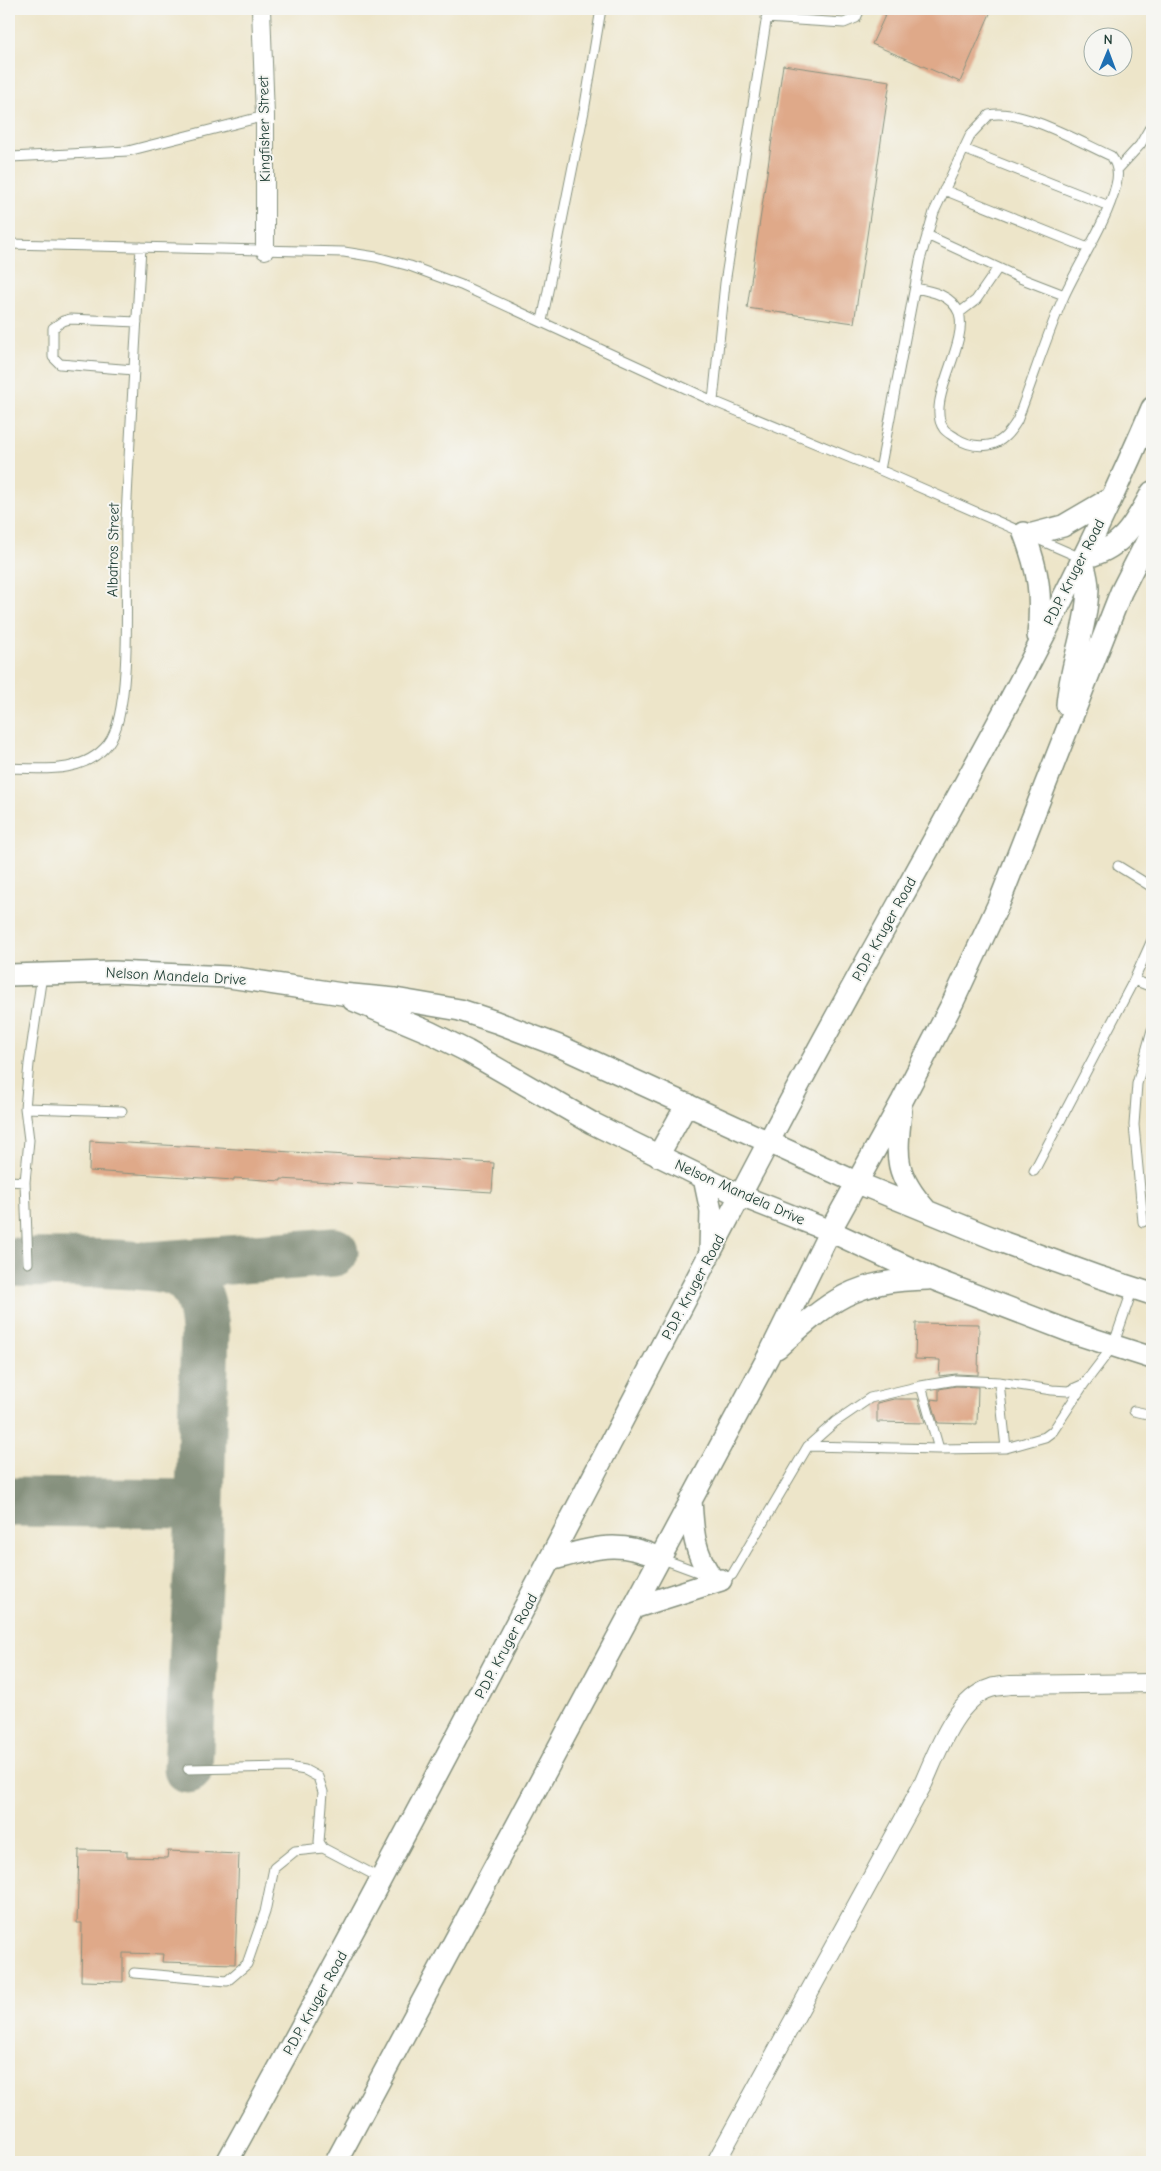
<svg xmlns="http://www.w3.org/2000/svg" width="1161" height="2171" viewBox="0 0 1161 2171" font-family="'Comic Neue',sans-serif">
<rect width="100%" height="100%" fill="#f6f6f2"/>
<filter id="ink" filterUnits="userSpaceOnUse"><feTurbulence type="fractalNoise" baseFrequency=".02" numOctaves="2"/><feDisplacementMap in="SourceGraphic" scale="10" xChannelSelector="R" yChannelSelector="G"/><feConvolveMatrix kernelMatrix="1 2 1 2 8 2 1 2 1" color-interpolation-filters="sRGB"/></filter>
<filter id="wash" filterUnits="userSpaceOnUse"><feTurbulence type="fractalNoise" baseFrequency=".0096" numOctaves="4" result="noise"/><feDisplacementMap in="SourceGraphic" scale="20" xChannelSelector="R" yChannelSelector="G"/><feGaussianBlur stdDeviation="1.12" result="paint"/><feColorMatrix in="noise" values="0 0 0 0 0 0 0 0 0 0 0 0 0 0 0 0 0 1.4 0 .05"/><feComposite in="paint" operator="in"/></filter>
<g filter="url(#wash)">
<rect width="100%" height="100%" fill="#ede5c9"/>
<g fill="none" stroke-linecap="round" stroke-linejoin="round">
<!-- taxiway -->
<path stroke="#86917e" stroke-width="49" d="M9 1262C43 1264 160 1259 183 1276 201 1290 203 1309 205 1330L198 1565 188 1769
M148 1266 334 1252
M9 1502 200 1504"/>
</g>
<g id="blocks">
<!-- building -->
<path fill="#dfa989" d="M888 9H992L960 82 872 44Z
M783 65 890 81 854 323 747 308Z
M90 1141 494 1163 492 1192 281 1179V1181L234 1178V1180L89 1171Z
M916 1323 979 1324 978 1375 956 1374 939 1376 940 1360 915 1359Z
M956 1386 978 1387 977 1424 938 1423 931 1399 939 1400V1389Z
M894 1399H918L925 1423 877 1422V1403Z
M79 1850 127 1851V1857L167 1858 168 1851 239 1854 235 1964 162 1962 163 1954 123 1953V1982L81 1981 82 1923H77Z"/>
</g>
</g>
<g filter="url(#ink)">
<use href="#blocks" fill-opacity="0" stroke="#86917e" stroke-width="1"/>
<g fill="none" stroke-linecap="round" stroke-linejoin="round">
<!-- service casing -->
<g stroke="#86917e" stroke-width="11">
<path id="service" d="M766 18 844 23 856 18 860 9
M964 149 1109 206
M11 157 128 151 265 116
M1118 169 1140 145 1152 124
M944 190 1088 248
M927 235 1020 278 1064 295
M9 244 344 252 376 257 410 266 461 285 713 401 880 470 1081 558
M959 313 976 300 998 268
M542 321 584 111 601 9
M134 370 60 364 53 357V328L63 321 70 319 137 322
M713 401 725 283 768 9
M880 470 920 260 934 212 971 134 989 115C1021 108 1080 142 1111 156 1118 165 1119 174 1116 185 1106 224 1081 259 1064 296 1046 337 1033 379 1017 421 1010 432 1002 443 989 445 977 447 965 444 956 438 952 435 946 432 944 429 924 403 969 344 959 313 952 295 931 291 915 288
M9 768C43 769 84 774 108 744 135 710 124 569 126 520 130 429 136 338 141 247
M1118 866 1152 887
M1152 940 1134 980 1152 987
M25 1108 122 1111
M1034 1171 1134 980
M9 1181 25 1182
M1143 1222 1134 1125 1137 1084 1152 1030
M28 1263 25 1182 29 1140 25 1108 29 1064 42 975
M999 1382 1006 1448
M921 1386 939 1449
M1134 1411 1152 1415
M808 1446 939 1449 1006 1448 1045 1437 1053 1431 1084 1384
M660 1558 706 1575
M721 1580 732 1575 808 1446 835 1422 870 1398 921 1386 956 1380 999 1382 1052 1390 1068 1391 1084 1384 1113 1346 1133 1288
M188 1769 288 1767 305 1770 318 1777 323 1792 319 1842 323 1848 382 1879
M134 1973 227 1981 247 1964 265 1912 274 1868 295 1851 323 1848"/>
</g>
<!-- minor casing -->
<g stroke="#86917e" stroke-width="20">
<path id="minor" d="M261 9 265 116V250
M716 2162 923 1784C937 1753 955 1699 991 1688 997 1686 1004 1686 1010 1685L1152 1683"/>
</g>
<!-- tertiary casing -->
<g stroke="#86917e" stroke-width="24">
<path id="tertiary" d="M1024 533C1039 573 1042 594 1038 636
M1029 535 1063 526 1111 498
M1067 705C1070 666 1087 628 1088 588 1088 578 1084 567 1082 558 1122 550 1134 525 1152 492
M9 975 113 972 229 977 342 994 395 999 460 1010 496 1022 559 1046 858 1183 1005 1243 1099 1277 1152 1294
M353 1000 429 1032 467 1051 592 1123 741 1196 830 1231 933 1279 1074 1333 1152 1358
M901 1111C896 1158 894 1174 926 1210
M658 1156 687 1104
M704 1178 711 1211 710 1250
M777 1348C831 1300 853 1280 928 1279
M691 1499C693 1531 693 1549 711 1577
M551 1560C592 1548 619 1539 659 1558
M633 1608 721 1580
M227 2162C414 1825 589 1482 769 1141 897 897 1044 661 1152 408
M336 2162 768 1357 830 1231 902 1101 953 1002 999 903 1121 592 1152 531"/>
</g>
<!-- service -->
<use href="#service" stroke="#fff" stroke-width="9"/>
<!-- minor -->
<use href="#minor" stroke="#fff" stroke-width="18"/>
<!-- tertiary -->
<use href="#tertiary" stroke="#fff" stroke-width="21"/>
</g>
</g>
<g text-anchor="middle" stroke-width="4" stroke-linejoin="round" paint-order="stroke">
<!-- street labels -->
<g font-size="15" fill="#1f3d34" stroke="#f6f6f2">
<text transform="translate(264 129) rotate(-91)" y="5">Kingfisher Street</text>
<text transform="translate(113 550) rotate(-89)" y="5">Albatros Street</text>
<text transform="translate(1074 572) rotate(-63)" y="5">P.D.P. Kruger Road</text>
<text transform="translate(884 929) rotate(-61)" y="5">P.D.P. Kruger Road</text>
<text transform="translate(176 976) rotate(3)" y="5">Nelson Mandela Drive</text>
<text transform="translate(740 1192) rotate(24)" y="5">Nelson Mandela Drive</text>
<text transform="translate(693 1287) rotate(-62)" y="5">P.D.P. Kruger Road</text>
<text transform="translate(506 1646) rotate(-62)" y="5">P.D.P. Kruger Road</text>
<text transform="translate(315 2003) rotate(-61)" y="5">P.D.P. Kruger Road</text>
</g>
</g>
<!-- margin -->
<rect width="1161" height="2171" fill="none" stroke="#f6f6f2" stroke-width="30"/>
<!-- north arrow -->
<g transform="translate(1108 52) rotate(1)"><circle r="24" fill="#f6f6f2" stroke="#a0aca6"/>
<path d="M0-4L9 19L0 12L-9 19Z" fill="#1f6fb2"/>
<text y="-8" font-size="14" font-weight="bold" text-anchor="middle" fill="#1f3d34">N</text>
</g>
</svg>
